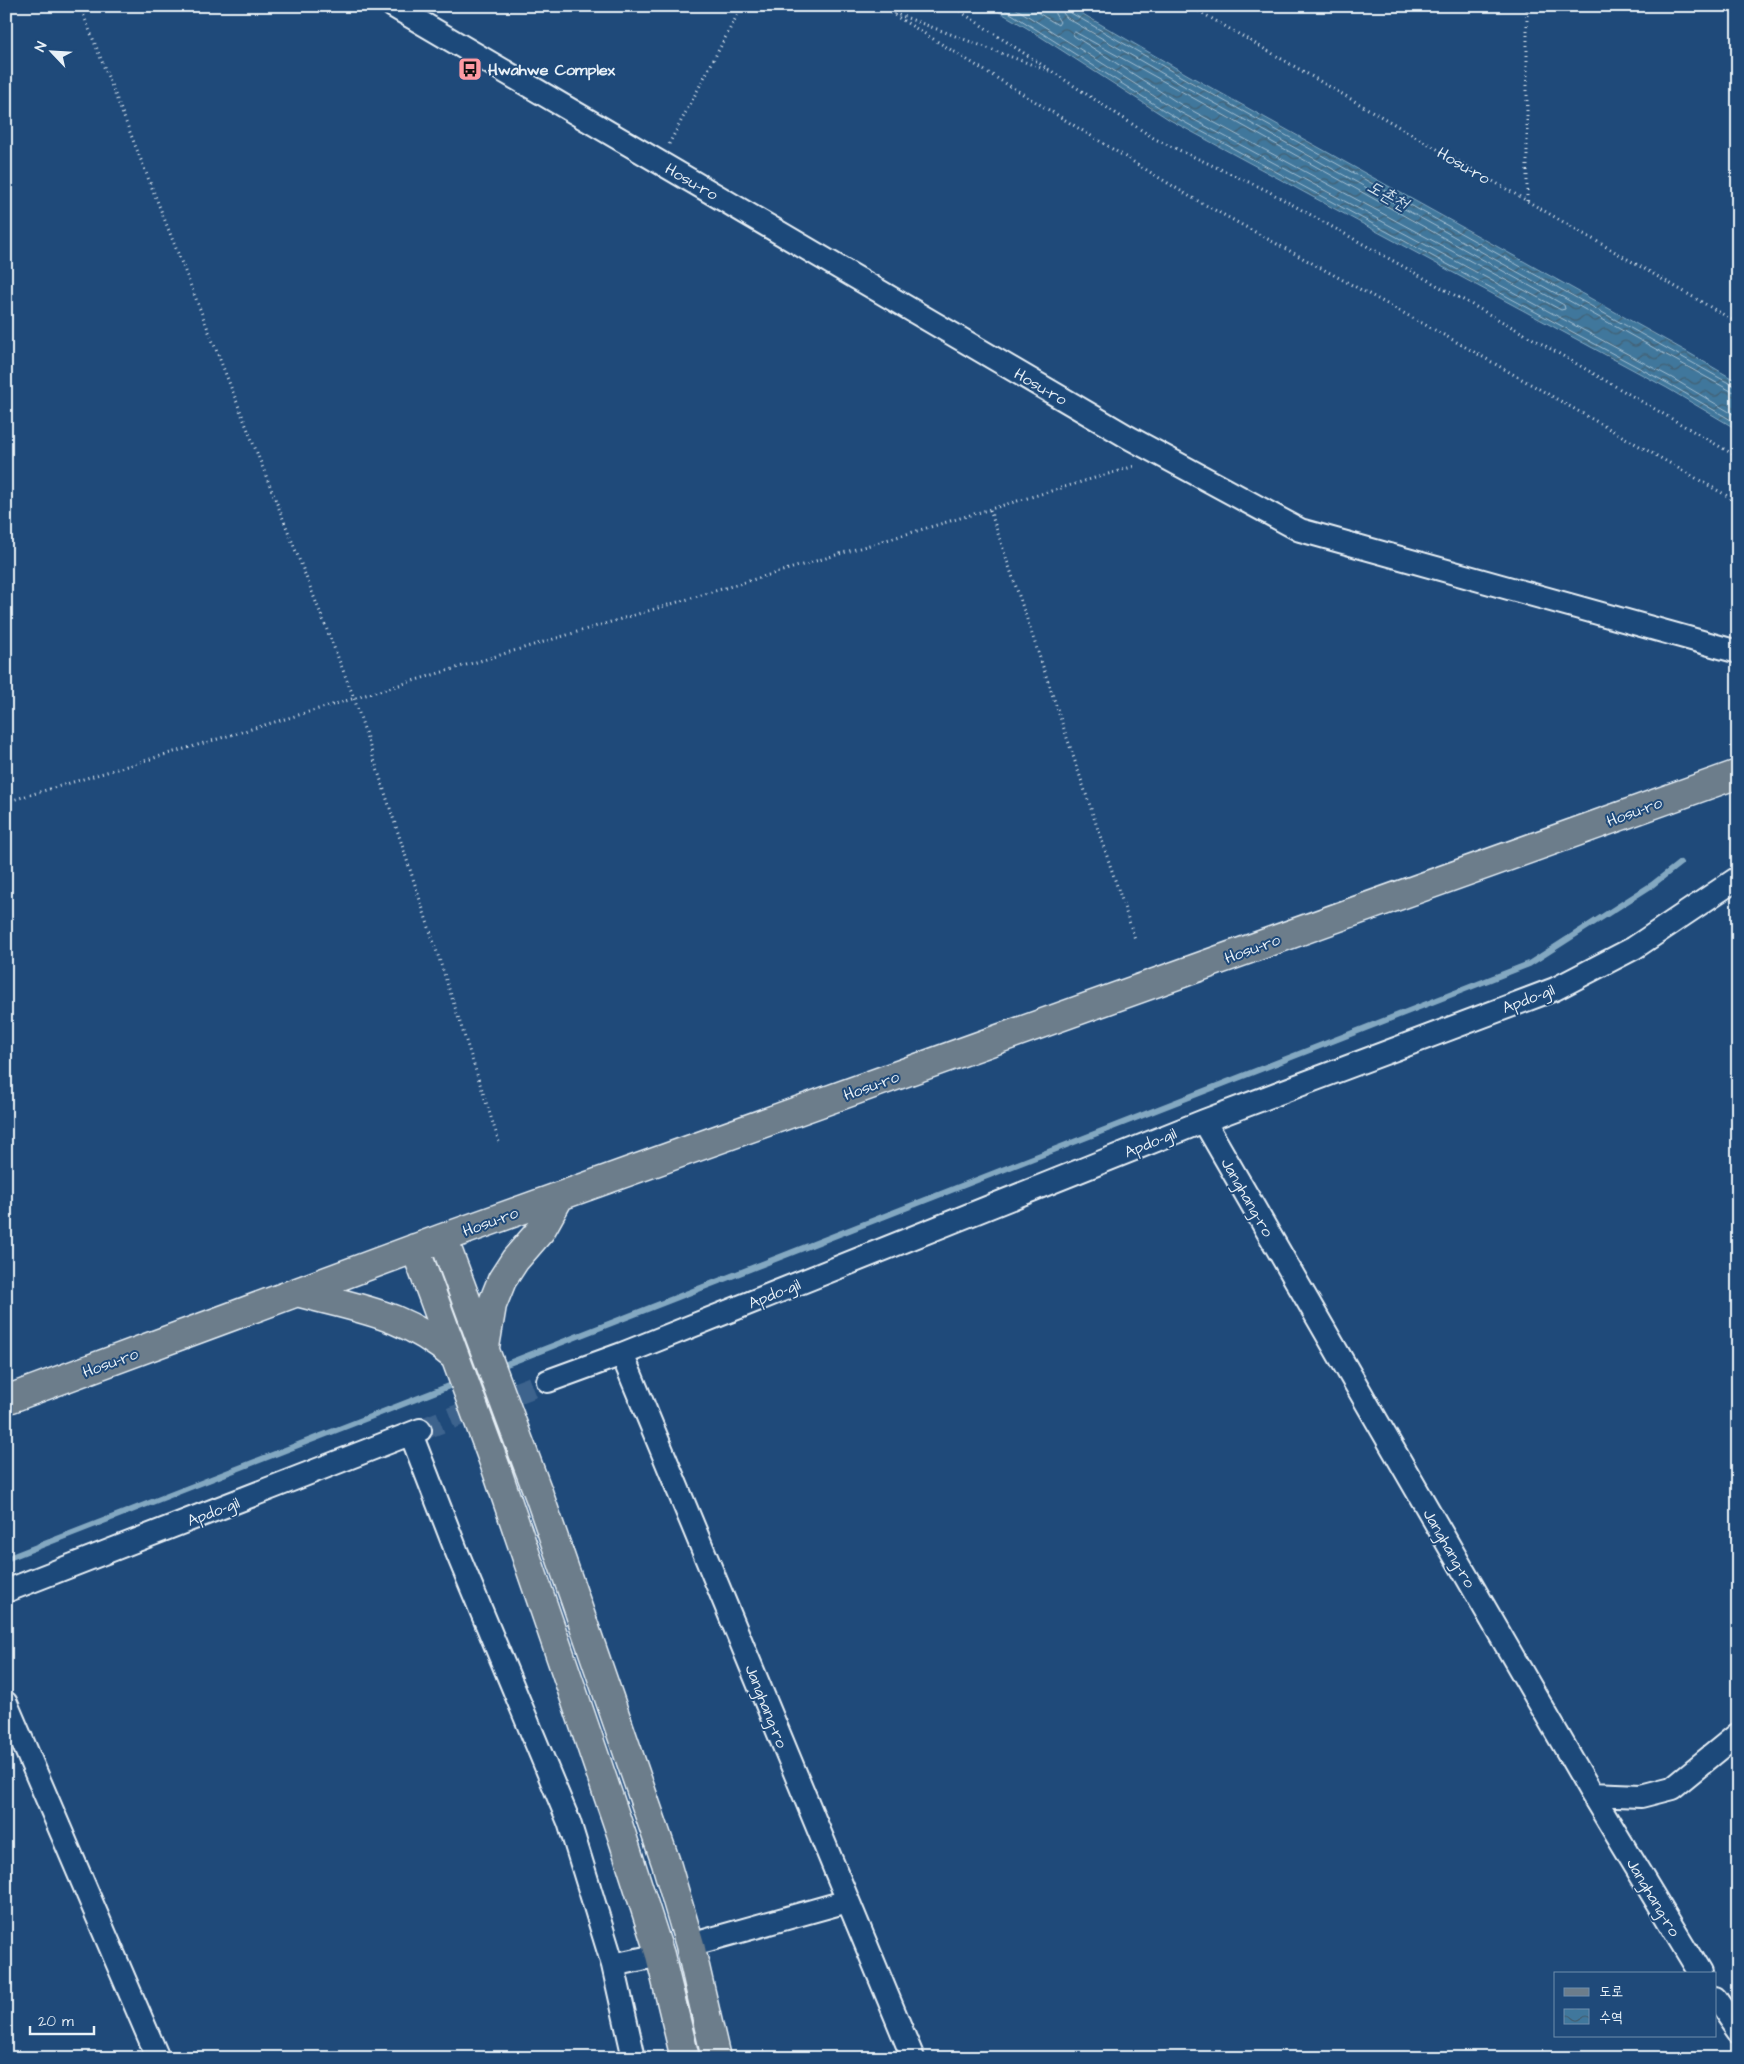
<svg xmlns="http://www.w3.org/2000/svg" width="1744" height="2064" viewBox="0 0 1744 2064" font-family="'Architects Daughter','Poor Story',sans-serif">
<defs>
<pattern id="water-waves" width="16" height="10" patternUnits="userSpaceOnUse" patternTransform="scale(1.25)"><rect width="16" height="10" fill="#40779c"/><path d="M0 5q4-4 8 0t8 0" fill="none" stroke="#436073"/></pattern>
</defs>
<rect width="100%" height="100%" fill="#1f4a7a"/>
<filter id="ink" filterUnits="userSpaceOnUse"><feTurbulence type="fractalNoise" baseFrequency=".02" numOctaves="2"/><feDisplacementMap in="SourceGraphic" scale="10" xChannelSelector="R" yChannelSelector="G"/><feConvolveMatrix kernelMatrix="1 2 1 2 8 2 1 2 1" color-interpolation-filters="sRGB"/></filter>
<g filter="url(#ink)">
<!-- water -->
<path fill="url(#water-waves)" stroke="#83a8c1" d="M989 6H1069L1190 76 1689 353 1738 382V430L1667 388 1170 120 1027 28Z"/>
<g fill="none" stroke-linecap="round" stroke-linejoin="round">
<!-- shore -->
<path stroke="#a5c0d3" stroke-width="1" d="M999 6 1173 116 1669 384 1738 424
M1012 6 1176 110 1672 378 1738 417
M1027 6 1058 25 1060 22 1055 14 1054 6
M1062 6 1063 13 1067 18 1184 86 1731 391 1738 392
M1068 6 1071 13 1187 80 1734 386H1738
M1075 32 1564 305 1565 309 1561 310 1180 104 1074 36 1073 34Z"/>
<!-- stream -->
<path stroke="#83a8c1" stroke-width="6" d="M499 1367 1529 964 1652 885 1680 863
M6 1559 457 1383"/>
<!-- minor-tunnel -->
<path stroke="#3d638d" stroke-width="22" stroke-dasharray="22 11" stroke-linecap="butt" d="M420 1430 548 1381"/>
<!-- minor casing -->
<g stroke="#e8f1f8" stroke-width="26">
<path id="minor" d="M393 6 1128 437 1300 530 1738 652
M1204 1121 1592 1794 1700 1973
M622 1354 913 2058
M548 1381 622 1354 1204 1121 1555 989 1634 948 1738 878
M411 1434 456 1550 569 1822 613 1965 634 2058
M6 1591 420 1430
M6 1703 158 2058
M1592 1794 1641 1796 1672 1788 1738 1734
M690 1945 848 1901
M613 1965 660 1955
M1715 1998 1738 2031"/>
</g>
<!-- major casing -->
<g stroke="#e8f1f8" stroke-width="31">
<path id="major" d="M443 1238 539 1495 666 1863 690 1945 716 2058
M415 1248 496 1468 622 1836 660 1955 685 2058
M297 1292C359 1309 404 1313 455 1357
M485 1347 492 1305 502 1280 515 1260 541 1230 560 1196
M6 1400 443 1238 1738 774"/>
</g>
<!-- path -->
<path stroke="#e8f1f8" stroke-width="3" stroke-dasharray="1 4" stroke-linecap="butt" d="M80 6 354 698 500 1145
M877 6 888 10
M952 6 1155 139 1266 190 1537 341 1738 457
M1190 6 1738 323
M886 10 1189 196 1453 340 1738 502
M894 13 1049 71
M669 144 742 6
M1527 201V6
M990 510 1135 939
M6 802 1135 466"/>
<!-- minor -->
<use href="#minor" stroke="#1f4a7a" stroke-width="22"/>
<!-- major -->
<use href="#major" stroke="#6c7d8b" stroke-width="28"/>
</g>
</g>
<!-- icons -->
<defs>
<g id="bus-square" transform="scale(1.25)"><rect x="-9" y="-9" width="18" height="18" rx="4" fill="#ff9aa2" stroke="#1f4a7a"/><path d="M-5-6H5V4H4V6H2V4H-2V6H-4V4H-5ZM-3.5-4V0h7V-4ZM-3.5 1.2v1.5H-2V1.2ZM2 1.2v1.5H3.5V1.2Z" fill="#111"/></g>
</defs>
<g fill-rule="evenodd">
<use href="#bus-square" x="470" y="69"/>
</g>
<g text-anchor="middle" stroke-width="4" stroke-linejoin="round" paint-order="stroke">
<!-- poi labels -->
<g font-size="16" font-weight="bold" fill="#e8f1f8" stroke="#1f4a7a" text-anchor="start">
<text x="488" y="75">Hwahwe Complex</text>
</g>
<!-- street labels -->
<g font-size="16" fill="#e8f1f8" stroke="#1f4a7a">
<text transform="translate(1464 165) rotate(30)" y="6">Hosu-ro</text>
<text transform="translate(692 181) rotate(30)" y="6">Hosu-ro</text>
<text transform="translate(1041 386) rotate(30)" y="6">Hosu-ro</text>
<text transform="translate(1634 811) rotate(-20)" y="6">Hosu-ro</text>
<text transform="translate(1252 948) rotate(-20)" y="6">Hosu-ro</text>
<text transform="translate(1528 998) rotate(-21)" y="6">Apdo-gil</text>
<text transform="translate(871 1085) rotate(-20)" y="6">Hosu-ro</text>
<text transform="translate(1150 1142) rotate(-22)" y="6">Apdo-gil</text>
<text transform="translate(1248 1197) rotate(60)" y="6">Janghang-ro</text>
<text transform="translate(490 1221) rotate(-20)" y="6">Hosu-ro</text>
<text transform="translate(774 1293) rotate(-22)" y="6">Apdo-gil</text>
<text transform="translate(110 1362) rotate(-20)" y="6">Hosu-ro</text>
<text transform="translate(213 1511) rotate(-21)" y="6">Apdo-gil</text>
<text transform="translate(1450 1548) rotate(60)" y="6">Janghang-ro</text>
<text transform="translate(767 1706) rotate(68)" y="6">Janghang-ro</text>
<text transform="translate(1654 1897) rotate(59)" y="6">Janghang-ro</text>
</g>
<!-- water labels -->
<g font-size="18" font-style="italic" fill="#cfdfea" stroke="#1f4a7a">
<text transform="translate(1388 195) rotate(29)" y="6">도촌천</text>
</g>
</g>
<!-- margin -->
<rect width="1744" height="2064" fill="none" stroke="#1f4a7a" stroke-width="25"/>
<rect x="12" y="12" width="1719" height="2039" fill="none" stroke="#e8f1f8" stroke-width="2" filter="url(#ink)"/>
<!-- legend -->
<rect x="1554" y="1972" width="162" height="65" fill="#1f4a7a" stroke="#6f8dac"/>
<rect x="1564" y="1988" width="25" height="8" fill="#6c7d8b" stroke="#6f8dac"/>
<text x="1599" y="1996" font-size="15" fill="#e8f1f8">도로</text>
<rect x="1564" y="2009" width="25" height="15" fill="url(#water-waves)" stroke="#6f8dac"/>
<text x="1599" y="2022" font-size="15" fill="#e8f1f8">수역</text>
<!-- north arrow -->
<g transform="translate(52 52) rotate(295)" stroke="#1f4a7a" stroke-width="4" paint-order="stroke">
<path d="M0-4L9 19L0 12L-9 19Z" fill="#e8f1f8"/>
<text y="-8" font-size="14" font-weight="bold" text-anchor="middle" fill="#e8f1f8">N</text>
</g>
<!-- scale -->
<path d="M30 2026v8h64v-8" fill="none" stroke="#e8f1f8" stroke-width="2.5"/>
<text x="38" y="2026" font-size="15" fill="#e8f1f8" stroke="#1f4a7a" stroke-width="4" paint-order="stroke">20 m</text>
</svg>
